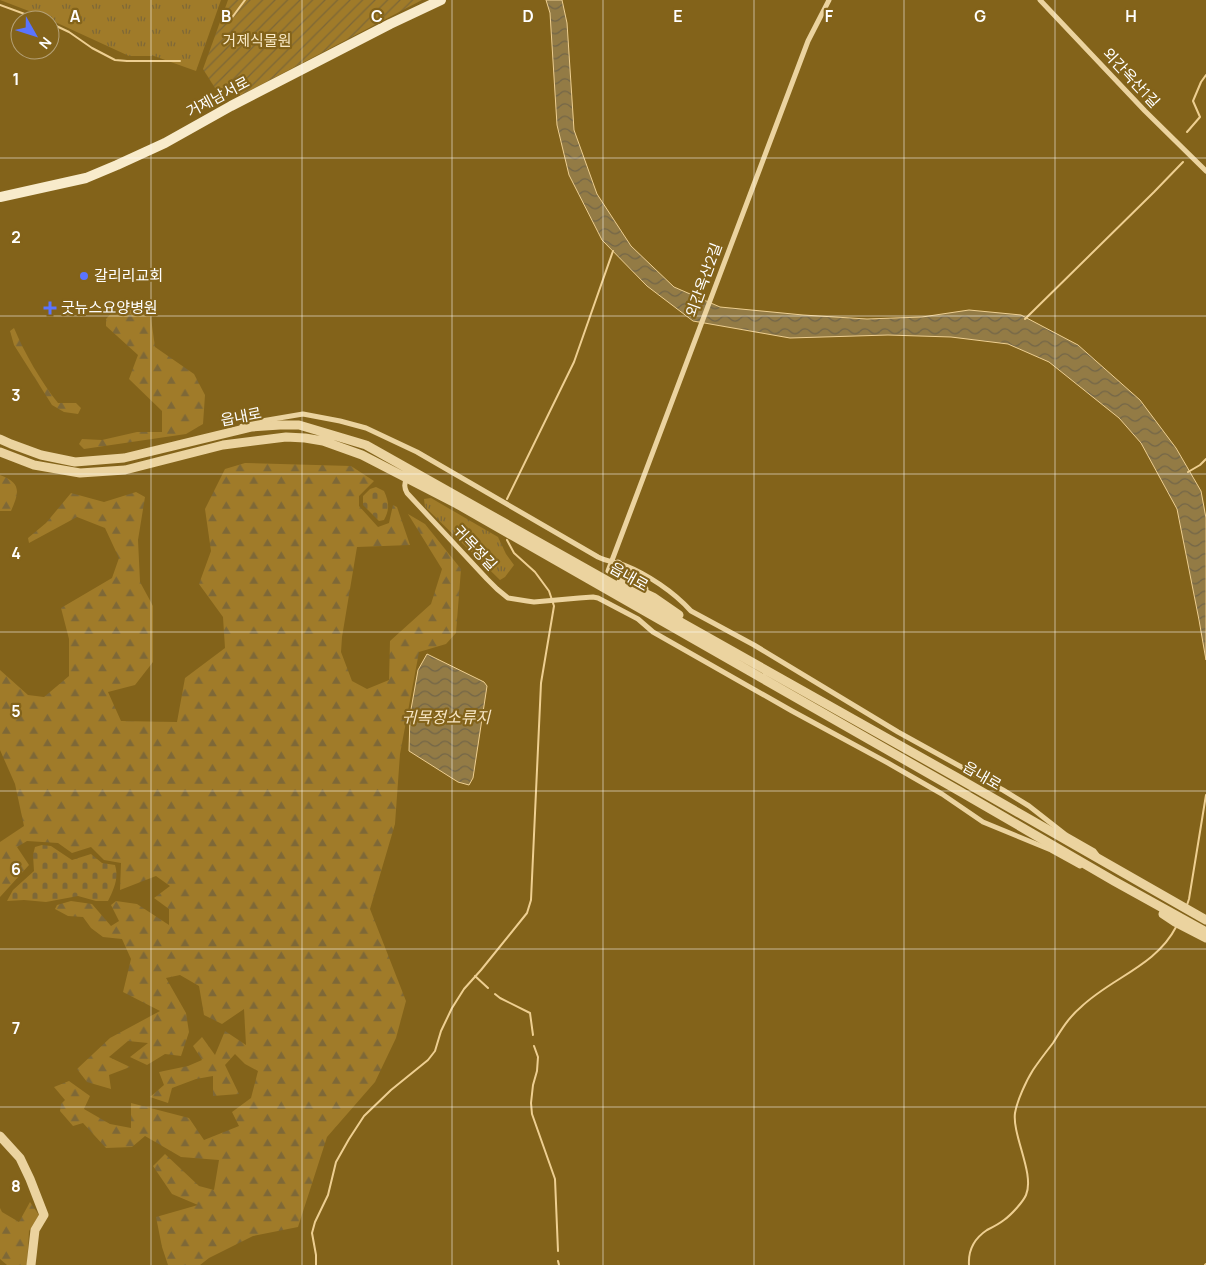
<svg xmlns="http://www.w3.org/2000/svg" width="1206" height="1265" viewBox="0 0 1206 1265" font-family="Manrope,'Noto Sans KR',sans-serif">
<defs>
<pattern id="grass-tufts" width="24" height="20" patternUnits="userSpaceOnUse" patternTransform="scale(1.25)"><rect width="24" height="20" fill="#a07b29"/><path d="M3 7l-1-3M5 7V3M7 7l1-3M15 17l-1-3M17 17v-4M19 17l1-3" fill="none" stroke="#7e6837"/></pattern>
<pattern id="forest-firs" width="22" height="20" patternUnits="userSpaceOnUse" patternTransform="scale(1.25)"><rect width="22" height="20" fill="#a07b29"/><path d="M5 1l3.5 6h-7zM16 11l3.5 6h-7z" fill="#7e6837"/></pattern>
<pattern id="cemetery-stones" width="16" height="16" patternUnits="userSpaceOnUse" patternTransform="scale(1.25)"><rect width="16" height="16" fill="#a07b29"/><path d="M2 7V4a2 2 0 0 1 4 0v3zM10 15v-3a2 2 0 0 1 4 0v3z" fill="#7e6837"/></pattern>
<pattern id="garden-furrows" width="10" height="10" patternUnits="userSpaceOnUse" patternTransform="scale(1.25)"><rect width="10" height="10" fill="#a07b29"/><path d="M-1 1l2-2M0 10L10 0M9 11l2-2" fill="none" stroke="#7e6837"/></pattern>
<pattern id="water-waves" width="16" height="10" patternUnits="userSpaceOnUse" patternTransform="scale(1.25)"><rect width="16" height="10" fill="#937b45"/><path d="M0 5q4-4 8 0t8 0" fill="none" stroke="#736648"/></pattern>
</defs>
<rect width="100%" height="100%" fill="#83631a"/>
<!-- grass -->
<path fill="url(#grass-tufts)" d="M0 0H221L196 71 154 56H129L42 16Z
M431 498 498 537 506 554 514 565 505 577 500 580 425 507 424 499Z"/>
<!-- forest -->
<path fill="url(#forest-firs)" d="M132 300 150 311 155 347 194 374 205 395 203 424 186 434 84 449 79 444 82 439 102 440 137 432H162V411L129 379 138 355 106 326V319L117 307Z
M14 328C24 352 41 382 58 403H76L81 408 78 414 64 412 52 405 14 345 10 331Z
M245 463 351 466 374 481 359 496V506L378 527 389 523 393 505 397 507 410 545 357 547 342 637 341 652 352 681 367 689 389 680 390 641 431 604 442 569 408 514 425 524 461 569 456 633 446 644 419 652 400 754 395 824 370 909 406 1001 396 1038 375 1082 327 1137 298 1227 253 1236 209 1258 200 1265H168L162 1247 156 1217 198 1205 172 1194 153 1166 165 1154 199 1186 214 1190 219 1160 181 1157 145 1136 132 1147 106 1148 83 1123 73 1126 60 1111 61 1104 65 1100 54 1087 69 1081 90 1096 84 1109 110 1124 131 1128V1103L189 1118 204 1140 239 1126 232 1112 251 1098 258 1071 245 1064 235 1054 225 1065 239 1094 213 1096V1076L196 1079 172 1088 168 1103 150 1097 164 1085 159 1072 188 1066 202 1060 193 1046 202 1037 215 1055 225 1031 246 1045 244 1009 222 1024 204 1015 199 986 180 975 166 978 186 1013 189 1032 181 1056 165 1054 147 1065 130 1057 148 1043 128 1041 109 1057 130 1067 109 1075 111 1089 87 1082 77 1069 110 1038 160 1011 123 992 131 959 122 939 103 937 91 928 83 917 68 916 55 909 57 905 71 901 92 904 111 926 119 921 111 905 116 901 137 904 169 925V909L154 898 170 886 156 876 120 890 121 863 104 860 91 847 72 853 58 843 27 841 17 847 29 865 0 897V842L24 826 15 784 0 750V670L28 695 44 697 69 676V639L61 608 112 578 119 558 105 528 77 517 29 543 28 538 46 523 71 493 104 502 136 492 145 497 138 540 140 582 153 606V662L135 685 108 692 121 721 177 722 185 678 225 648 223 617 199 584 211 551 205 509 225 469Z
M0 475C22 483 19 493 11 511H0Z
M30 1202 39 1215 29 1231 27 1265H7L0 1259V1208L2 1212 19 1222Z"/>
<!-- cemetery -->
<path fill="url(#cemetery-stones)" d="M376 487 384 491C389 502 390 509 384 520L379 521 363 505V496L370 489Z
M42 845 51 846 72 860 91 854 102 863 115 865C119 878 114 889 108 901H96L78 896 46 902 24 900 7 901 13 890 34 871 33 855 35 847Z"/>
<!-- garden -->
<path fill="url(#garden-furrows)" d="M228 0H422L241 95 215 88 203 69Z"/>
<!-- water -->
<path fill="url(#water-waves)" stroke="#eecf91" d="M546 0H562L567 23 574 130 597 194 631 246 674 287 720 307 803 315 867 319 922 317 969 310 1021 315 1078 345 1140 400 1176 448 1201 491 1206 518V660L1199 620 1177 509 1141 443 1119 418 1049 362 1008 344 951 337 888 335 790 338 693 321 647 286 602 240 569 175 557 125 550 13Z
M427 654 484 682 487 686 473 778 469 785 458 782 409 751 410 715 418 670Z"/>
<g fill="none" stroke-linecap="round" stroke-linejoin="round">
<!-- stream -->
<path stroke="#eecf91" stroke-width="2" d="M0 5 41 20
M50 23 69 32 92 48 115 60 127 61H180
M228 23 245 0
M1187 132 1200 117 1193 101 1201 82 1206 75
M1025 319 1154 192 1183 162
M1188 472 1200 465 1206 459
M507 499 574 362 613 251
M1187 905 1189 899 1206 795
M475 976 488 988
M495 994 500 998 530 1013 533 1035
M534 1046 538 1057 537 1071 533 1085 531 1103 532 1114 555 1179 558 1251
M558 1261 559 1265
M316 1265V1255L312 1233 315 1222 328 1195 336 1162 349 1139 364 1116 391 1090 428 1060 435 1051 441 1031 452 1008 464 989 481 970 527 913 531 900 541 683 554 606 549 591 535 572 514 553 507 540
M969 1265C968 1250 975 1238 987 1230 993 1227 999 1224 1004 1220 1011 1215 1023 1202 1026 1195 1035 1174 1012 1135 1015 1113 1017 1101 1026 1081 1033 1070 1039 1061 1046 1052 1053 1043 1061 1030 1069 1017 1081 1007 1111 978 1156 966 1176 927
M1205 1265 1206 1264"/>
<!-- minor -->
<path stroke="#ebd39f" stroke-width="5" d="M1040 0 1145 111 1206 171
M242 426 250 423 303 414 340 421 366 428 417 452 598 557C606 561 615 562 624 565 647 574 674 592 691 611L754 645 898 732 1003 790 1029 806 1066 835 1094 851 1097 855
M407 477C404 484 404 487 407 493L487 579 497 589 508 598 527 601 534 602 579 598 593 597 598 598 638 619 653 632 792 711 888 763 942 794 983 822 1051 850 1080 866
M608 571 808 41 829 0"/>
<!-- tertiary -->
<path stroke="#ebd39f" stroke-width="9" d="M0 439 11 444 41 455 75 462 124 458 252 427 280 425H299L366 445 956 777 1206 920
M0 452 34 465 80 473 125 470 223 445 286 437 305 438 323 441 362 455 457 504 961 792 1114 881 1206 932
M618 564C622 575 635 581 644 589
M621 582 653 597 679 615
M1163 914 1175 922 1206 938
M0 1136 20 1158 30 1179 44 1215 35 1230 31 1265"/>
<!-- secondary -->
<path stroke="#f8ebcb" stroke-width="10" d="M0 197 86 178 117 165 165 143 231 106 390 24 441 0"/>
</g>
<!-- grid -->
<path fill="none" stroke="#fff" stroke-width="1" stroke-opacity="0.55" d="M151 0V1265M302 0V1265M452 0V1265M603 0V1265M754 0V1265M904 0V1265M1055 0V1265M0 158H1206M0 316H1206M0 474H1206M0 632H1206M0 791H1206M0 949H1206M0 1107H1206"/>
<!-- markers -->
<g fill="#5a74fe" stroke="#83631a" stroke-width="2">
<circle cx="84" cy="276" r="5"/>
<path d="M47.5 300.5h5v5h5v5h-5v5h-5v-5h-5v-5h5z"/>
</g>
<g text-anchor="middle" stroke-width="4.5" stroke-linejoin="round" paint-order="stroke">
<!-- park labels -->
<g font-size="15" fill="#f8e8c4" stroke="#83631a">
<text x="257" y="46">거제식물원</text>
</g>
<!-- street labels -->
<g font-size="15" fill="#fff" stroke="#83631a">
<text transform="translate(1131 78) rotate(47)" y="5">외간옥산1길</text>
<text transform="translate(218 97) rotate(-28)" y="5">거제남서로</text>
<text transform="translate(704 280) rotate(-70)" y="5">외간옥산2길</text>
<text transform="translate(241 417) rotate(-11)" y="5">읍내로</text>
<text transform="translate(475 548) rotate(47)" y="5">귀목정길</text>
<text transform="translate(629 577) rotate(29)" y="5">읍내로</text>
<text transform="translate(982 776) rotate(30)" y="5">읍내로</text>
</g>
<!-- poi labels -->
<g font-size="15" fill="#fff" stroke="#83631a" text-anchor="start">
<text x="94" y="281">갈리리교회</text>
<text x="61" y="313">굿뉴스요양병원</text>
</g>
<!-- water labels -->
<g font-size="16" font-style="italic" fill="#f7e6c4" stroke="#83631a">
<text x="446" y="723">귀목정소류지</text>
</g>
</g>
<g font-size="16" text-anchor="middle" font-weight="bold" fill="#fff" stroke="#83631a" stroke-width="4.5" stroke-linejoin="round" paint-order="stroke">
<text x="75" y="22">A</text>
<text x="226" y="22">B</text>
<text x="377" y="22">C</text>
<text x="528" y="22">D</text>
<text x="678" y="22">E</text>
<text x="829" y="22">F</text>
<text x="980" y="22">G</text>
<text x="1131" y="22">H</text>
<text x="16" y="85">1</text>
<text x="16" y="243">2</text>
<text x="16" y="401">3</text>
<text x="16" y="559">4</text>
<text x="16" y="717">5</text>
<text x="16" y="875">6</text>
<text x="16" y="1034">7</text>
<text x="16" y="1192">8</text>
</g>
<!-- north arrow -->
<g transform="translate(35 35) rotate(129)"><circle r="24" fill="#83631a" stroke="#b5a176"/>
<path d="M0-4L9 19L0 12L-9 19Z" fill="#5a74fe"/>
<text y="-8" font-size="14" font-weight="bold" text-anchor="middle" fill="#ffffff">N</text>
</g>
</svg>
